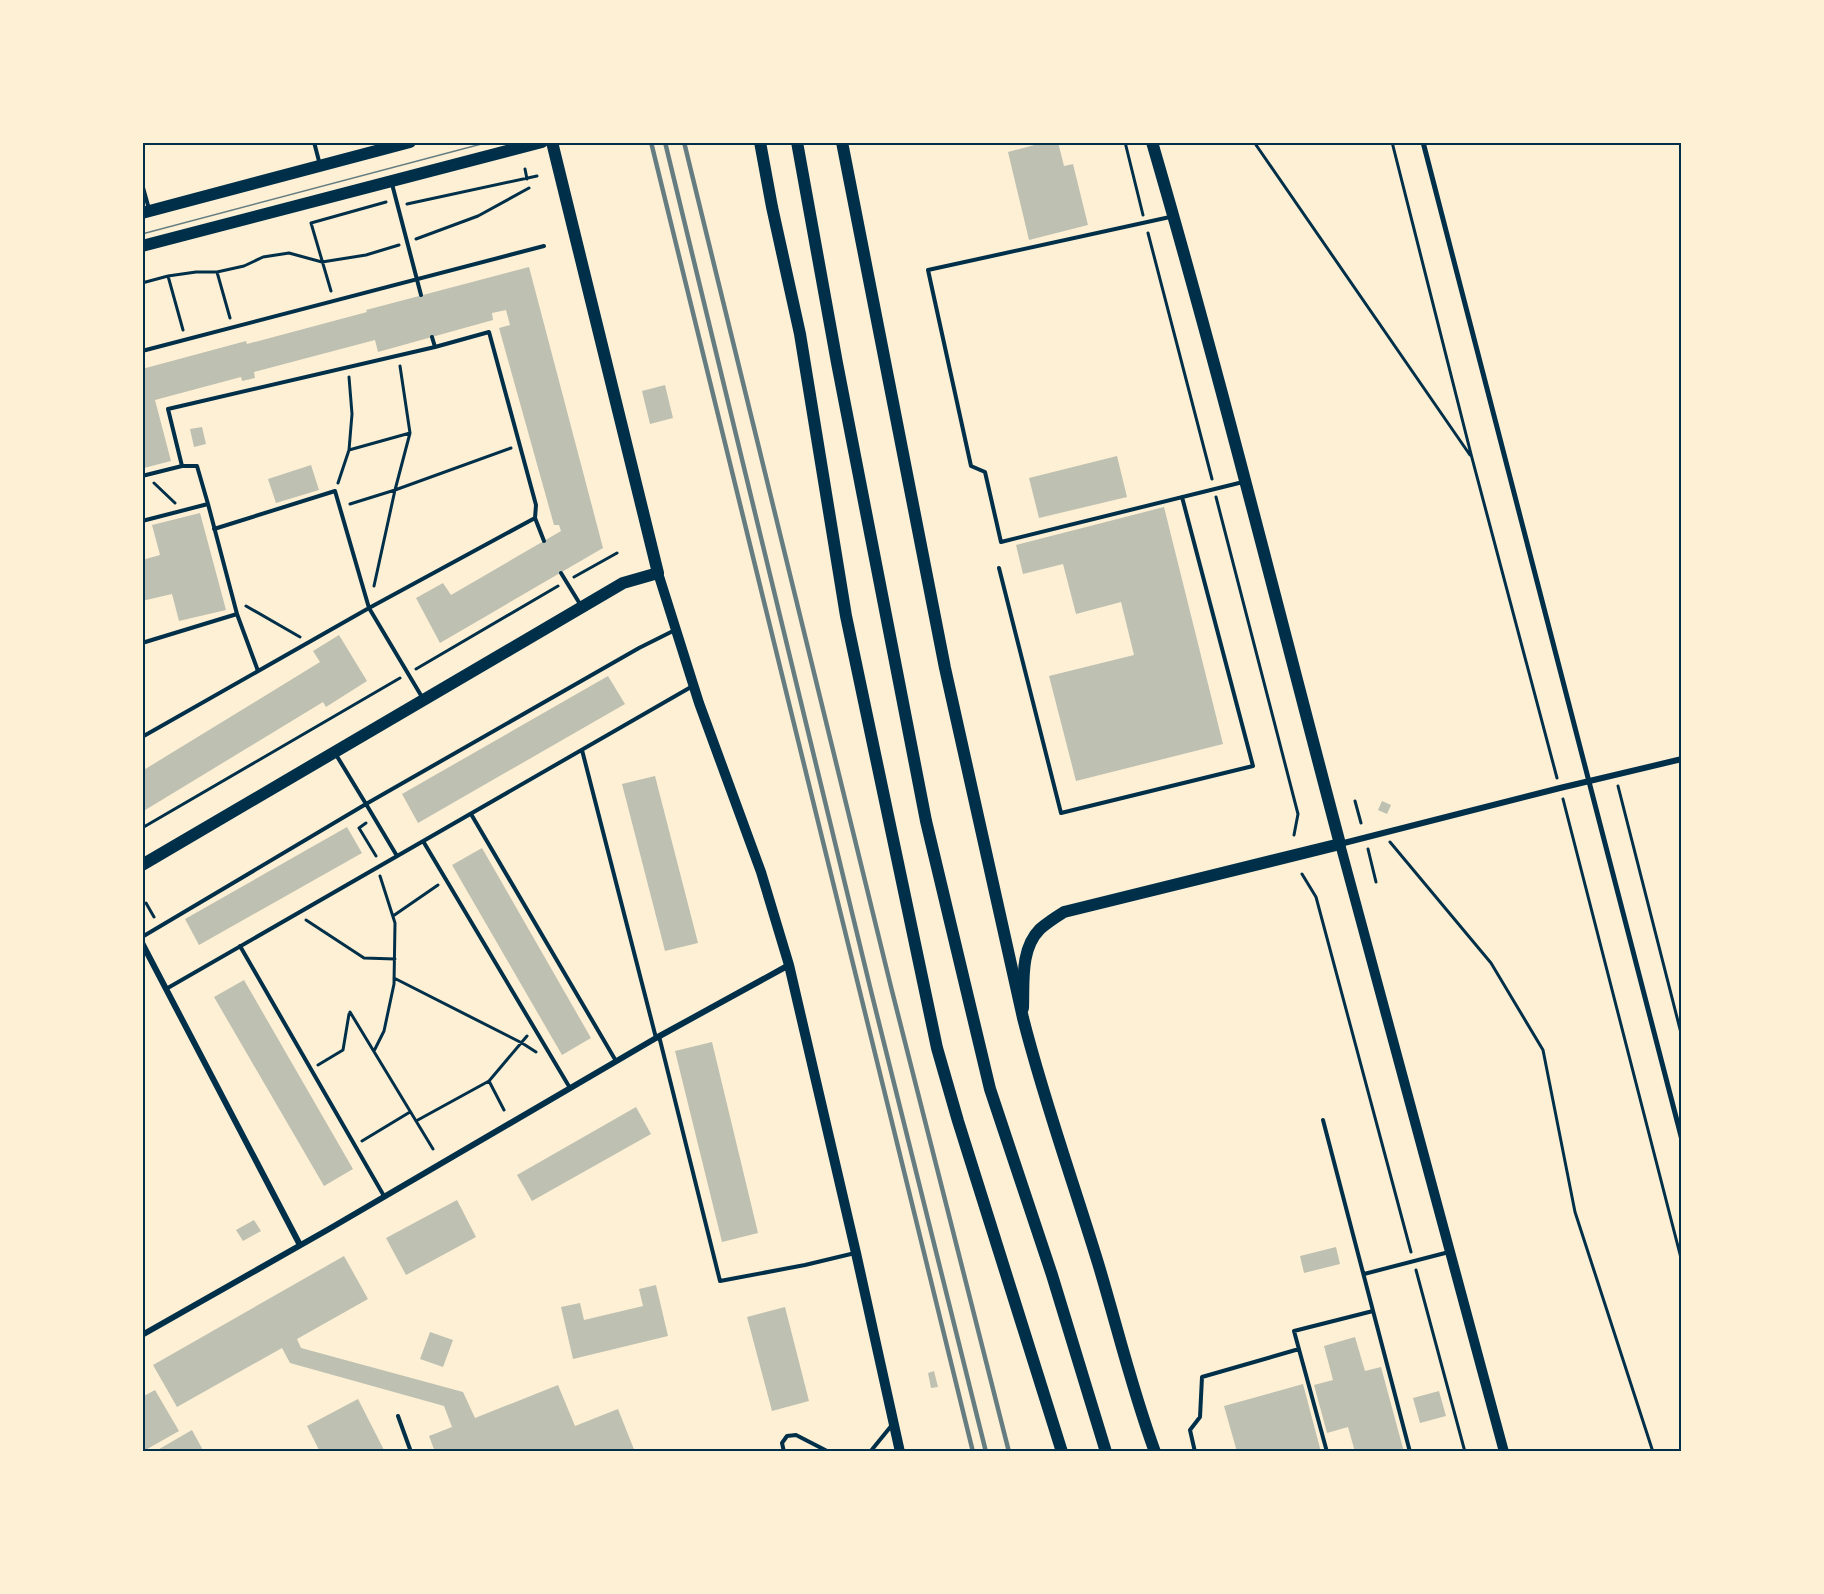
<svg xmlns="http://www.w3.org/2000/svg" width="1824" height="1594" viewBox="0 0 1824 1594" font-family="'PT Sans Narrow',sans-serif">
<rect width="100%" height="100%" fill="#fdf0d5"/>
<!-- building -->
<path fill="#bec0b2" d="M1046 142H1058L1064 166 1073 164 1088 225 1029 240 1008 152Z
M529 267 603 548 440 643 416 598 443 583 451 595 561 531 559 525H554L499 328 510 325 506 310 492 313 493 320 378 352 375 340 254 372 255 378 242 381 241 377 155 400 171 461 144 468 142 369 246 341 247 344 367 312 366 310Z
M665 385 673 418 650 424 642 391Z
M202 427 206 444 194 447 190 429Z
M1117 456 1127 497 1039 518 1029 478Z
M311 465 319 490 276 503 268 479Z
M1164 507 1223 744 1076 781 1049 676 1134 655 1121 602 1076 614 1063 564 1023 574 1016 545Z
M200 513 226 610 179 621 172 594 142 601V560L160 555 152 525Z
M339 635 367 681 326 707 323 702 142 812V771L320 662 313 651Z
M608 676 625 704 418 823 402 794Z
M655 776 698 943 665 951 622 784Z
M1382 801 1391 805 1387 814 1378 810Z
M347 827 362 853 199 945 185 919Z
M482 848 591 1038 562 1055 452 865Z
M244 980 353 1169 324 1186 214 997Z
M712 1042 758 1233 722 1242 675 1051Z
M636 1107 651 1134 532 1201 517 1175Z
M457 1200 476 1237 406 1275 386 1238Z
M254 1220 261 1231 243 1241 236 1230Z
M1336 1247 1340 1264 1304 1273 1300 1256Z
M344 1256 368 1299 297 1339 301 1348 463 1392 475 1418 558 1385 575 1426 618 1409 635 1452H435L429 1436 452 1427 444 1406 290 1363 282 1348 177 1407 153 1365Z
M656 1285 668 1336 573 1359 561 1307 580 1303 584 1320 643 1306 639 1289Z
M785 1307 809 1401 772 1411 747 1317Z
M430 1332 453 1340 443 1367 420 1359Z
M1355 1337 1365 1371 1381 1367 1404 1452H1355L1348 1427 1327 1433 1314 1385 1333 1380 1324 1346Z
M934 1371 938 1387 931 1388 928 1373Z
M1303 1384 1321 1452H1237L1224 1406Z
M155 1390 179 1431 142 1452V1397Z
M1439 1391 1446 1416 1420 1423 1413 1398Z
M358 1399 385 1452H320L307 1426Z
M192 1430 204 1452H154Z"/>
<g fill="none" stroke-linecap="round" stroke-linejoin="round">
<!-- path -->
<path stroke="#003049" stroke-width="3" d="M1125 142 1143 215
M1254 142 1470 455
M1392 142 1472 458 1557 778
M525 169 527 179
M407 204 537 176
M1148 233 1212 479
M416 239 478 216 529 188
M217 272 230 318
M168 276 183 330
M142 283 168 276 196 272H217L244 266 263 257 289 253 322 262 366 255 399 245
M331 291 311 223 386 202
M349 377 352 414 349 450 410 433
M154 483 175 503
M338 483 349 450
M1216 497 1298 814 1294 835
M350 504 395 490 511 448
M574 577 617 553
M374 586 395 490 410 433 400 366
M246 606 300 637
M416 669 558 586
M1618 786 1682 1037
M1563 799 1682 1262
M1355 801 1361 823
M366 823 359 828 376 856
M142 828 400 678
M1390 842 1491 963 1543 1050 1575 1212 1653 1452
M1368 849 1376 882
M1302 874 1316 897 1411 1252
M146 903 154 917
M393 916 438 885
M306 920 364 958 395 959
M394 978 522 1043 536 1052
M350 1012 433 1149
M374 1051 384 1031 394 984 395 923 380 876
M318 1065 343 1050 349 1014
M489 1081 504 1110
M416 1121 489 1081 527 1036
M362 1141 410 1112
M1416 1270 1465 1452"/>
<!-- service -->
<path stroke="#003049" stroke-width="4" d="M314 142 320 165
M142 184 149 209
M392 184 421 295
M1170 217 928 270 971 466 985 472 1001 542 1243 482
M142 351 544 246
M182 466H197L208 504
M142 476 182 466 168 409 435 347
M535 518 544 541
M142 521 208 504 237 614
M214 529 335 491 369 608 422 697
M999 568 1061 813 1253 766 1182 497
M561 573 580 604
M142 643 237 614 258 671
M142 737 369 608 535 518 536 505 489 332 435 347 432 337
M582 750 656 1038
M335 753 366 804 639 648 675 630
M471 814 616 1061
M423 841 570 1088
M142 937 366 804 397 856
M240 946 384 1196
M166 989 691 687
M659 1036 720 1281 805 1265 855 1253
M1323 1120 1410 1452
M1364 1274 1449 1252
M398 1416 411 1452
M784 1452 782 1443 787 1436 796 1435 829 1452
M870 1452 892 1425
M1195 1452 1190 1430 1200 1417 1202 1377 1299 1349
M1327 1452 1294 1331 1373 1311"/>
<!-- pedestrian -->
<path stroke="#003049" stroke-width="5" d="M1423 142 1682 1140"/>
<!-- minor -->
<path stroke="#003049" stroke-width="6" d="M1340 844 1560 788 1682 759
M142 943 300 1245
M142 1335 329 1229 656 1038 789 965"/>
<!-- tertiary -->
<path stroke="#003049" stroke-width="10" d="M658 573 699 703 761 872 789 965 856 1253 900 1452
M1340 844 1504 1452"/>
<!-- secondary -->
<path stroke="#003049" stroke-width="12" d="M760 142 772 207 800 334 846 616 937 1048 958 1121 1062 1452
M142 213 410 142
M142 246 542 142
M142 865 623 583 658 573 552 142
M1023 1008C1024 982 1020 949 1040 929 1047 923 1056 917 1064 912L1340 844C1278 610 1220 375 1152 142"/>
<!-- primary -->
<path stroke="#003049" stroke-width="12" d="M797 142 837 363 926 821 990 1089 1052 1275 1106 1452
M842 142 945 668 1023 1018C1044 1101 1073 1181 1098 1263 1117 1326 1132 1390 1155 1452"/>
<!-- tram -->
<path stroke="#657d81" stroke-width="1.5" d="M142 234 489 142"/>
<!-- rail -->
<path stroke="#657d81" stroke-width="4.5" d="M651 142 973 1452
M665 142 871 991 986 1452
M684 142 891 987 1009 1452"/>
</g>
<!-- border -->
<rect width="1824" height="1594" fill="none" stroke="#fdf0d5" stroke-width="288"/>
<rect x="144" y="144" width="1536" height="1306" fill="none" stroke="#003049" stroke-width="2"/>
</svg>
